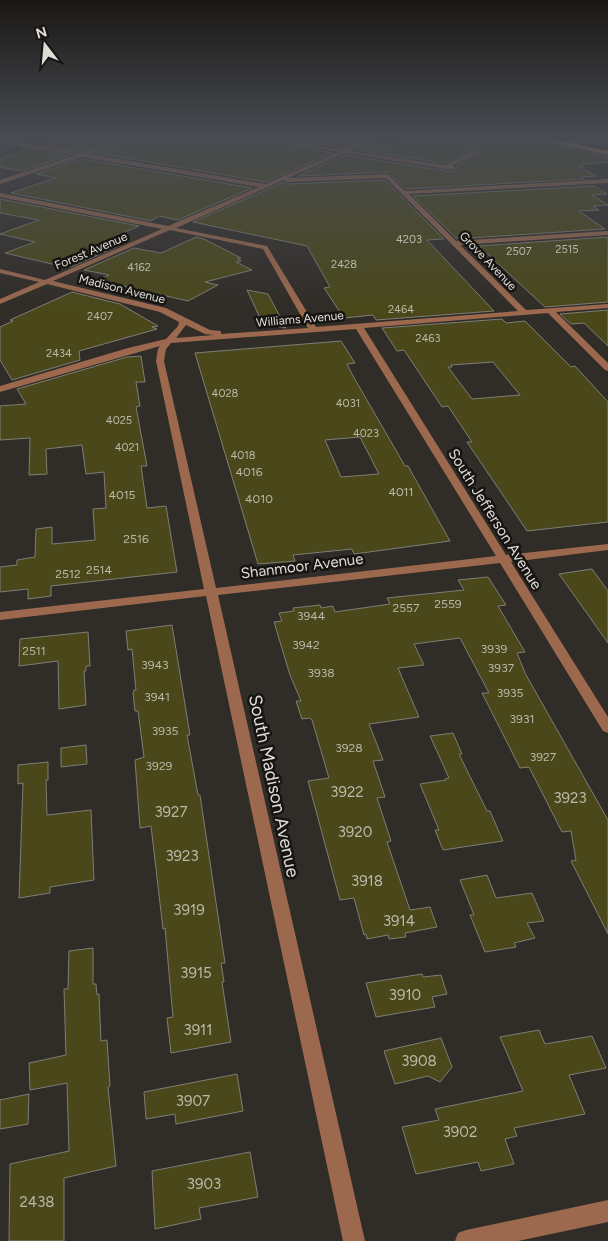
<svg xmlns="http://www.w3.org/2000/svg" width="608" height="1241" viewBox="0 0 608 1241" font-family="Figtree,sans-serif">
<rect width="100%" height="100%" fill="#302c27"/>
<!-- building -->
<path fill="#4a481a" stroke="#7e7e76" fill-rule="evenodd" d="M75 135H129L82 151 44 145Z
M146 135H235L332 153 265 182 97 153Z
M264 135H314L358 142 344 148Z
M417 135H519L608 157V162L583 164 585 165 579 166 596 176 582 177 584 179 406 189 387 172 298 176 345 155 453 172 458 169 456 166 480 152 478 150 472 149 445 163 357 150 371 144 390 146Z
M542 135H591L595 138 567 141Z
M29 149 67 156 21 171 0 167V159Z
M82 159 252 188 178 220 159 216 151 221 11 193 56 178 36 174Z
M385 180 444 239 427 240 494 311 376 320 373 315 344 318 324 288 330 287 307 246 193 222 284 182 287 184Z
M595 186 607 194 592 195 608 205 593 206 599 210 579 211 605 229 471 238H456L413 196Z
M0 199 139 226 104 241 121 245 71 267 52 264 5 253 35 242 0 234 39 220 0 213Z
M196 237 204 239 241 258H237L241 261 236 262 252 270 205 282 218 285 188 301 98 280 109 275 84 270 134 248 161 253Z
M608 237V302L545 307 479 246Z
M247 290 268 294 286 328 263 324Z
M72 292 120 304 158 326 152 327 157 329 79 351 80 360 12 380 0 360V327L13 321 10 320Z
M608 310V346L584 323 571 324 560 314Z
M502 319 506 323 525 321 571 367 575 366 608 402V522L527 531 467 442H472L448 406 442 407 404 350 397 351 382 328ZM493 362 520 395 472 399 448 367H452L451 365Z
M341 341 355 363 347 364 353 376 405 466H408L450 541 354 554 352 549 293 555 295 561 258 564 195 353ZM360 437 379 474 341 477 325 440Z
M141 356 145 382H136L140 406 136 407 147 466H141L147 508 166 506 177 572 51 586V596L28 599V589L0 592V567L17 565V560L35 557 36 529 52 527V544L95 540 93 509 106 508 104 472 86 474 82 445 46 449 47 474 29 475 30 438 0 440V406L26 404 17 389 127 357Z
M592 569 608 591V643L559 574Z
M488 577 506 605 498 606 525 652 517 653 525 673 608 820V934L571 861 576 860 571 831 562 832 529 767 520 768 482 693H489L460 638 414 644 424 665 398 668 419 717 369 724 383 760 373 761 385 797 377 798 391 841 387 842 410 910 430 907 437 927 405 933 406 937 389 939 388 935 367 939 366 934 364 935 354 898 340 900 308 781 329 778 312 720 310 718 302 719 296 701H301L290 675 274 622 282 621 279 613 294 611 293 608 320 605 321 608 333 606 335 612 390 604 387 598 464 590 458 580Z
M172 625 190 735H187L198 795H200L225 963H221L224 982H222L231 1042 171 1053 167 1018 173 1017 165 928 163 929 151 826 140 828 135 760 144 757 138 711H135L133 693 134 690H136L132 649 128 650 126 631Z
M88 632 90 666H86V671H84L86 705 59 709 58 661 19 666 20 639Z
M453 733 462 754H459L487 811H490L503 841 443 850 435 830H439L420 784 446 780 445 779 449 778 430 736Z
M86 745 87 764 61 767V748Z
M48 762V780H46L47 815 91 810 94 880 50 887V893L19 898 23 783 18 784V765Z
M487 875 496 898 532 893 544 921 527 923 535 938 514 943 516 947 485 952 470 915H474L460 880Z
M93 948V984H96L97 995 99 994 101 1041 107 1040 110 1086 108 1087 116 1166 64 1178V1241H9L10 1164 69 1151 67 1083 30 1090 29 1063 66 1055 64 989H68L69 951Z
M422 974 423 977 441 975 447 994 432 997 435 1007 376 1017 366 983Z
M539 1030 545 1044 592 1036 606 1068 569 1075 585 1114 514 1128 517 1136 505 1139 514 1164 481 1171 478 1162 416 1174 402 1127 439 1120 435 1109 523 1091 500 1037Z
M441 1038 452 1067 440 1082 428 1076 395 1084 384 1051Z
M237 1074 243 1111 176 1124 175 1114 146 1119 144 1092Z
M29 1094 28 1124 0 1129V1100Z
M250 1152 258 1197 199 1208 201 1219 155 1229 152 1171Z"/>
<g fill="none" stroke-linecap="round" stroke-linejoin="round">
<!-- minor -->
<path fill="#9c694f" fill-rule="evenodd" d="M136 135H144L89 154 265 184 339 152 237 135H250L344 150 377 135H384L351 151 445 165 473 151 478 152 452 166 456 168 453 170 345 153 288 178 387 174 405 191 608 179V183L409 194 456 241 608 231V235L460 245 526 310 608 304V308L556 312 608 363V371L605 370 548 313 364 328 506 555 608 544V550L511 562 608 717V733L603 731 500 563 218 595 365 1241H343L206 596 0 620V612L204 589 156 361 158 349 160 346 0 392V386L128 348 166 339 178 326 179 322 160 312 47 284 0 304V299L39 282 0 273V269L45 280 162 229 0 197V193L168 226 259 187 82 157 0 184V180L75 155 0 143V139L82 153ZM386 178 518 311 316 327 267 246 176 228 284 180 287 182ZM170 230 263 249 308 328 221 334V331L210 330 166 308 53 281ZM186 325 205 334 214 335 176 338ZM356 329 496 556 216 588 164 361 166 349 171 343Z
M608 139V143L563 145 560 143Z
M608 1200V1222L518 1241H455L458 1233 466 1230Z"/>
<!-- major -->
<path fill="#fdaa7e" fill-rule="evenodd" d="M521 135H531L608 151V155Z"/>
</g>
<!-- sky -->
<linearGradient id="sky" x2="0" y2="1"><stop stop-color="#1a1815"/><stop offset="0.44" stop-color="#484b52"/><stop offset="1" stop-color="#484b52" stop-opacity="0"/></linearGradient>
<rect width="608" height="309" fill="url(#sky)"/>
<g text-anchor="middle" stroke-width="5" stroke-linejoin="round" paint-order="stroke">
<!-- far-number labels -->
<g font-size="11" fill="#bab8a9">
<text x="409" y="243">4203</text>
<text x="567" y="253">2515</text>
<text x="519" y="255">2507</text>
<text x="344" y="268">2428</text>
<text x="139" y="271">4162</text>
<text x="401" y="313">2464</text>
<text x="100" y="320">2407</text>
<text x="428" y="342">2463</text>
<text x="59" y="357">2434</text>
<text x="225" y="397">4028</text>
<text x="348" y="407">4031</text>
<text x="119" y="424">4025</text>
<text x="366" y="437">4023</text>
<text x="127" y="451">4021</text>
<text x="243" y="459">4018</text>
</g>
<!-- far-street labels -->
<g font-size="12" fill="#e0ddd9" stroke="#171512">
<text transform="translate(91 251) rotate(-23)" y="4">Forest Avenue</text>
<text transform="translate(488 261) rotate(46)" y="4">Grove Avenue</text>
<text transform="translate(122 289) rotate(14)" y="4">Madison Avenue</text>
<text transform="translate(300 319) rotate(-5)" y="4">Williams Avenue</text>
</g>
<!-- number labels -->
<g font-size="12" fill="#bab8a9">
<text x="249" y="476">4016</text>
<text x="401" y="496">4011</text>
<text x="122" y="499">4015</text>
<text x="259" y="503">4010</text>
<text x="136" y="543">2516</text>
<text x="99" y="574">2514</text>
<text x="68" y="578">2512</text>
<text x="448" y="608">2559</text>
<text x="406" y="612">2557</text>
<text x="311" y="620">3944</text>
<text x="306" y="649">3942</text>
<text x="494" y="653">3939</text>
<text x="34" y="655">2511</text>
<text x="155" y="669">3943</text>
<text x="501" y="672">3937</text>
<text x="321" y="677">3938</text>
<text x="510" y="697">3935</text>
<text x="157" y="701">3941</text>
<text x="522" y="723">3931</text>
<text x="165" y="735">3935</text>
<text x="349" y="752">3928</text>
<text x="543" y="761">3927</text>
<text x="159" y="770">3929</text>
</g>
<!-- street labels -->
<g font-size="15" fill="#e0ddd9" stroke="#171512">
<text transform="translate(495 519) rotate(58)" y="5">South Jefferson Avenue</text>
<text transform="translate(302 566) rotate(-7)" y="5">Shanmoor Avenue</text>
</g>
<!-- near-number labels -->
<g font-size="15" fill="#bab8a9">
<text x="347" y="797">3922</text>
<text x="570" y="803">3923</text>
<text x="171" y="817">3927</text>
<text x="355" y="837">3920</text>
<text x="182" y="861">3923</text>
<text x="367" y="886">3918</text>
<text x="189" y="915">3919</text>
<text x="399" y="926">3914</text>
<text x="196" y="978">3915</text>
<text x="405" y="1000">3910</text>
<text x="198" y="1035">3911</text>
<text x="419" y="1066">3908</text>
<text x="193" y="1106">3907</text>
<text x="460" y="1137">3902</text>
<text x="204" y="1189">3903</text>
<text x="37" y="1207">2438</text>
</g>
<!-- near-street labels -->
<g font-size="18" fill="#e0ddd9" stroke="#171512">
<text transform="translate(274 786) rotate(78)" y="6">South Madison Avenue</text>
</g>
</g>
<!-- north arrow -->
<g transform="translate(45 45) rotate(344)" stroke="#171512" stroke-width="4" paint-order="stroke">
<path d="M0-4L9 19L0 12L-9 19Z" fill="#e0ddd9"/>
<text y="-8" font-size="14" font-weight="bold" text-anchor="middle" fill="#e0ddd9">N</text>
</g>
</svg>
